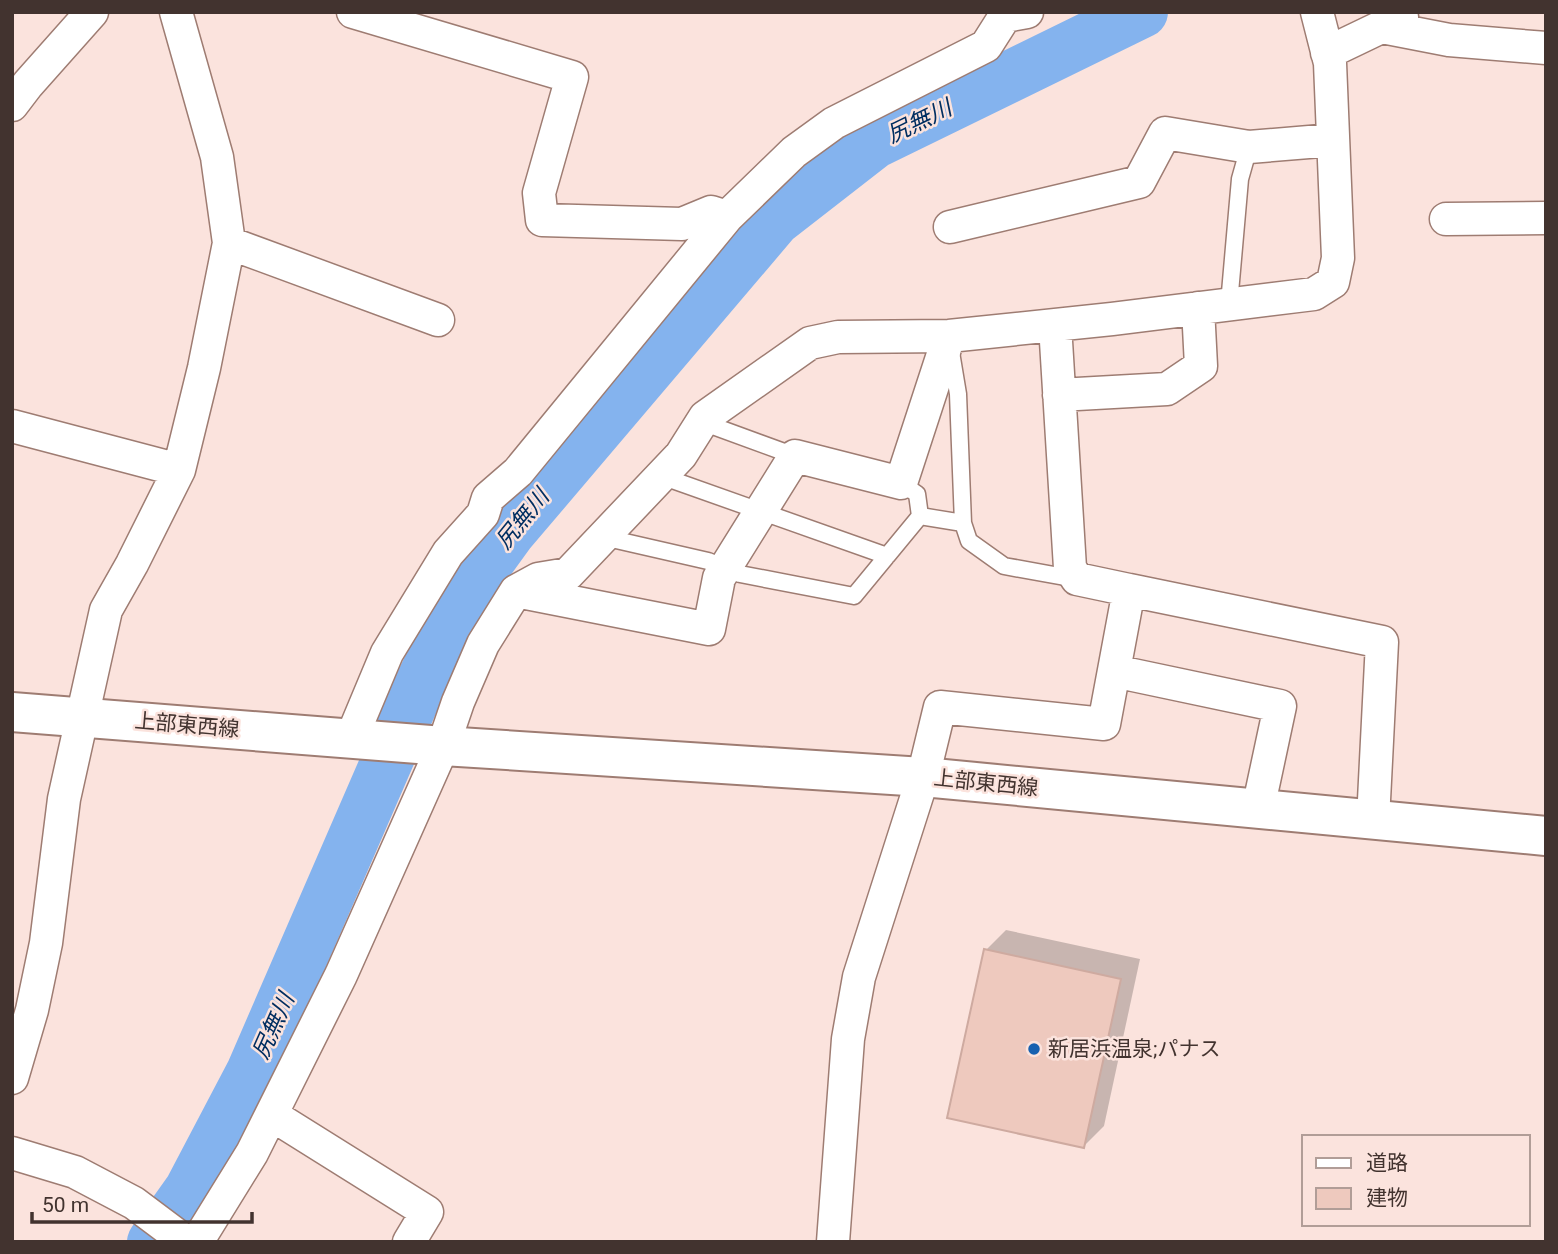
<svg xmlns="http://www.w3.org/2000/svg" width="1558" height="1254" viewBox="0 0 1558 1254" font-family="Roboto,'Noto Sans JP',sans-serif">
<rect width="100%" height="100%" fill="#fbe3dd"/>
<!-- shadow -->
<path fill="#0003" d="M1006 930 1140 959 1104 1126 1084 1146 986 950Z"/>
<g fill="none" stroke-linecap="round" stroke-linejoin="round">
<!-- river -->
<path stroke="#84b3ee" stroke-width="52" d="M153 1242 190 1190 252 1072 420 685 462 598 509 533 775 220 874 143 1142 12"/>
</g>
<!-- building -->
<path fill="#eec9be" stroke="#ceaaa0" stroke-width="2" d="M984 949 1121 979 1084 1148 947 1118Z"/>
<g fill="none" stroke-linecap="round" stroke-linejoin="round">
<!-- service casing -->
<g stroke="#9e7c72" stroke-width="19">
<path id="service" d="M1229 304 1240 179 1249 147
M702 422 795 456
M661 476 887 556
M901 483 917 494 920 516
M963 523 969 541 1004 566 1076 579
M603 537 708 561 740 574 854 596 920 516 963 523 958 394 951 352"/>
</g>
<!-- minor casing -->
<g stroke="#9e7c72" stroke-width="35">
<path id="minor" d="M353 12 572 77 539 193 542 220 682 224 711 212 727 217
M1382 27 1449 40 1546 48
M1327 53 1402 17
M12 105 28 84 92 12
M1446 219 1546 218
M950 227 1139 182 1165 133 1249 147 1333 140
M229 243 438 320
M1055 325 1070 568 1077 579 1129 590
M1059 395 1167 389 1201 366 1198 308
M12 426 179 470
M516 591 709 629 719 578 795 456 901 483 949 336
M1114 671 1280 706 1258 809
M351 739 387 653 448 553 483 514 488 498 518 472 727 217 794 152 834 123 986 46 1005 16 1027 12
M12 1078 32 1010 46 943 64 799 106 610 132 564 179 470 204 368 229 243 217 157 176 12
M272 1115 427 1212 409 1242
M12 1153 75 1172 134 1203 186 1242
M197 1242 252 1153 341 975 443 746 458 702 483 644 516 591 538 579 568 574 681 455 705 417 810 343 838 337 949 336 1112 319 1314 294 1333 282 1338 258 1330 63 1317 12
M833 1242 848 1039 859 977 923 777 940 707 1104 724 1129 590 1382 642 1373 820"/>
</g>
<!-- tertiary casing -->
<g stroke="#9e7c72" stroke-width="42">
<path id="tertiary" d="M12 712 443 746 923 777 1546 836"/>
</g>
<!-- service -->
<use href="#service" stroke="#fff" stroke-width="16"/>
<!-- minor -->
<use href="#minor" stroke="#fff" stroke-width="32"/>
<!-- tertiary -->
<use href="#tertiary" stroke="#fff" stroke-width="38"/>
</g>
<!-- markers -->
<circle fill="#1761b0" stroke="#fbe3dd" stroke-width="2.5" cx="1034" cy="1049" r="7"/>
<g text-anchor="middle" stroke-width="5" stroke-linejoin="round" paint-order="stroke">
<!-- street labels -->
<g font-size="21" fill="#42332f" stroke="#fbe3dd">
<text transform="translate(187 725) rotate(5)" y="7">上部東西線</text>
<text transform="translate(986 783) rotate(6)" y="7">上部東西線</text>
</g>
<!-- poi labels -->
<g font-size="21" fill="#42332f" stroke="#fbe3dd" text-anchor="start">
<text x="1048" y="1056">新居浜温泉;パナス</text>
</g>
<!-- water labels -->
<g font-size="23" font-style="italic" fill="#002e61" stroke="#fbe3dd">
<text transform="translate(919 121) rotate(-26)" y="8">尻無川</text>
<text transform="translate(522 519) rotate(-51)" y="8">尻無川</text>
<text transform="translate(273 1026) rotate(-66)" y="8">尻無川</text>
</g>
</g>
<!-- border -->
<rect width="1558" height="1254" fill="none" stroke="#42332f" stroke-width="28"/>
<!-- legend -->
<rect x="1302" y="1135" width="228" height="91" fill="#fbe3dd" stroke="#b19d97" stroke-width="2"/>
<rect x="1316" y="1158" width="35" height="10" fill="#ffffff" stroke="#b19d97" stroke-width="2"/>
<text x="1366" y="1170" font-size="21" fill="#42332f">道路</text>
<rect x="1316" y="1188" width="35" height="21" fill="#eec9be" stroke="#b19d97" stroke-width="2"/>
<text x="1366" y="1205" font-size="21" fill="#42332f">建物</text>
<!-- scale -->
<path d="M32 1212v10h220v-10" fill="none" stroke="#42332f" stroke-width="3.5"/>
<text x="42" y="1212" font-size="21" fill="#42332f" stroke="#fbe3dd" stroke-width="5" paint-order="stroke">50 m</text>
</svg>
